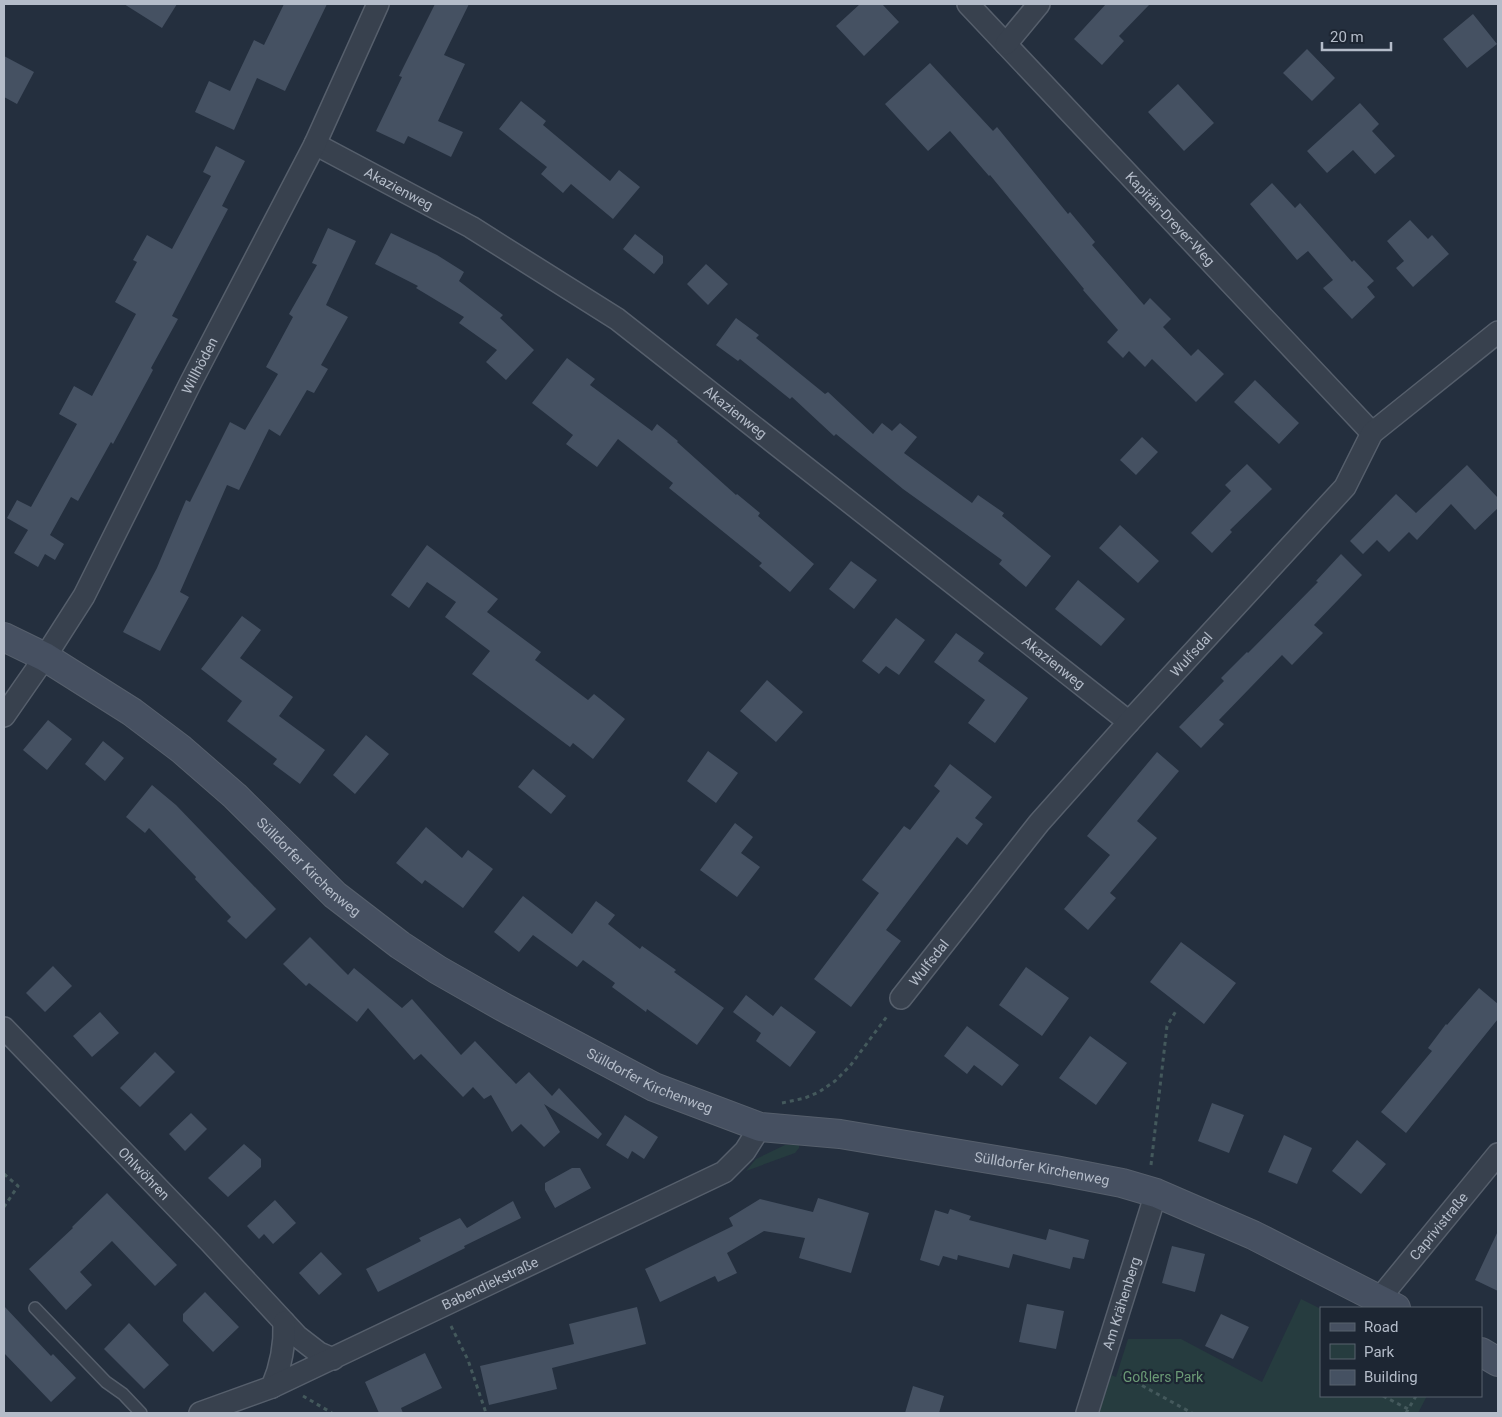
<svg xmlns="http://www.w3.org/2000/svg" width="1502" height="1417" viewBox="0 0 1502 1417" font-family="Roboto,sans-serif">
<rect width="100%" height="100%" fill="#242f3e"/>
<!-- green -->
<path fill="#263c3f" d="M785 1145H799V1148L795 1153 746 1171 756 1159Z
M1301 1299 1321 1309V1396H1427L1418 1413H1099L1111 1375 1116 1377 1128 1339H1181L1262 1382Z"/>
<!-- building -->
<path fill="#455162" d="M124 4H177L162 28Z
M284 4H327L285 91 257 78 234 130 195 112 209 81 230 91 254 40 264 45Z
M435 4H469L444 55 465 64 438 121 463 132 451 157 408 136 404 144 376 131 402 77 399 76Z
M860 4H882L899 22 864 56 836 26Z
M1106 4H1150L1119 36 1124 41 1102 65 1074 39Z
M1473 14 1497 44 1467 68 1443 39Z
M1307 49 1335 78 1312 101 1283 73Z
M4 56 34 72 17 104 4 97Z
M930 63 993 131 997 127 1068 214 1070 212 1095 242 1092 245 1144 305 1150 298 1171 319 1163 327 1191 356 1198 349 1224 374 1196 402 1152 359 1145 367 1129 351 1123 358 1107 342 1118 330 1083 290 1084 289 990 175 989 176 950 131 928 151 885 104Z
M1178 84 1214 123 1184 151 1148 112Z
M521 101 546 121 543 125 610 181 619 170 640 187 613 219 571 184 563 193 541 174 547 167 499 129Z
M1360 103 1379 124 1372 131 1395 156 1375 174 1353 150 1327 173 1307 151Z
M216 146 245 161 222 206 228 209 172 316 178 319 151 368 153 370 113 444 111 442 78 501 71 497 50 535 64 544 55 560 45 554 38 567 14 553 28 530 7 518 17 500 31 507 77 424 59 414 74 386 92 396 136 314 115 302 137 262 133 260 147 235 172 249 211 176 203 172Z
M1272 183 1295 208 1300 203 1352 262 1354 260 1374 281 1367 287 1375 297 1352 319 1323 288 1333 280 1308 251 1297 260 1250 204Z
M1410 220 1428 239 1432 235 1449 254 1413 287 1396 268 1404 261 1387 241Z
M328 228 356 241 326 305 348 317 321 365 328 369 314 393 307 390 280 436 269 429 239 490 227 485 180 592 189 597 160 651 123 632 157 568 186 500 190 502 230 422 245 430 278 374 266 367 293 317 289 314 317 265 312 263Z
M391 233 437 255 464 272 459 281 503 315 500 318 534 350 506 380 486 362 497 350 459 323 464 317 416 288 418 286 375 264Z
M635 234 663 256V263L654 274 623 249Z
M706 264 728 284 708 305 687 284Z
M736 318 759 335 756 338 825 394 828 392 873 434 882 423 892 431 900 423 917 437 904 453 972 503 978 495 1004 513 1002 516 1051 556 1026 587 999 564 1002 560 903 489 836 434 834 436 792 397 790 399 740 359 738 361 716 345Z
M567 358 595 379 590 385 652 431 657 424 678 441 677 442 736 495 737 494 760 513 758 516 814 564 790 592 759 566 762 563 669 488 673 483 618 439 597 467 566 444 573 435 532 403Z
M1255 380 1299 423 1279 444 1234 402Z
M1142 437 1158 452 1136 475 1120 460Z
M1247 464 1272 489 1230 530 1232 532 1212 553 1191 533 1231 491 1225 485Z
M1467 465 1498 498V508L1475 530 1451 504 1417 540 1409 532 1389 552 1377 540 1363 554 1350 541 1396 494 1416 513Z
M1120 525 1159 561 1138 583 1099 548Z
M427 545 498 599 487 612 541 652 535 660 588 700 594 694 625 719 593 759 573 743 570 747 472 674 490 651 445 617 456 602 427 582 409 608 391 595Z
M1341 554 1362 575 1314 625 1323 633 1292 665 1282 655 1219 720 1224 724 1201 748 1179 727 1224 681 1221 678 1247 652 1248 653 1318 582 1316 581Z
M851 561 877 580 854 609 829 589Z
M1078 580 1125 619 1101 646 1055 609Z
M242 616 261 630 240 658 293 697 279 716 325 750 300 784 273 764 277 759 227 721 242 701 201 669Z
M896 618 925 640 899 675 886 666 879 674 862 661Z
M956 633 984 653 978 661 1028 698 995 743 968 723 985 700 934 662Z
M767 680 803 712 776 742 740 711Z
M48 720 72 739 47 770 23 750Z
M366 735 389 754 355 794 333 775Z
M103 741 124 758 105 781 85 764Z
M708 751 738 773 716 803 687 781Z
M1157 752 1179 771 1137 821 1157 838 1110 893 1116 898 1088 930 1064 909 1110 855 1087 836Z
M950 764 992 797 975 818 983 824 967 845 957 837 886 930 901 941 851 1007 814 979 879 893 862 880 904 826 910 830 940 791 934 786Z
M533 769 566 796 551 814 518 787Z
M152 785 176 805 276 909 246 939 227 921 231 917 195 879 196 877 149 828 145 833 126 817Z
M735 823 753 837 741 853 760 867 737 897 700 870Z
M426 827 462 858 468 850 493 869 463 908 425 880 422 884 396 863Z
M523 896 572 934 596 901 615 915 608 924 640 949 642 946 676 970 674 972 724 1008 697 1045 647 1009 646 1012 612 987 615 983 583 960 577 967 533 935 519 952 494 932Z
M310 937 348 975 354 968 402 1008 412 999 461 1055 475 1041 516 1084 529 1072 552 1096 559 1088 602 1134 598 1139 544 1104 560 1132 544 1147 521 1124 512 1132 491 1095 484 1099 473 1087 463 1097 421 1054 414 1060 368 1008 357 1022 309 983 306 986 283 964Z
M1181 942 1236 983 1204 1024 1150 982Z
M53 966 72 986 45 1012 26 993Z
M1026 967 1069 998 1042 1036 999 1005Z
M1479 988 1498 1004V1019L1406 1133 1381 1112 1432 1051 1428 1048 1446 1024 1447 1025Z
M746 995 773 1016 781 1006 816 1032 790 1067 756 1041 761 1033 733 1012Z
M100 1012 119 1033 92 1057 73 1036Z
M967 1026 1019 1065 1002 1086 974 1065 967 1074 944 1056Z
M1090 1036 1127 1063 1096 1105 1059 1078Z
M155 1052 175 1072 140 1107 120 1088Z
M1212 1103 1244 1115 1229 1153 1198 1141Z
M191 1113 207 1129 185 1151 169 1134Z
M625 1115 658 1137 644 1159 632 1151 628 1159 606 1145Z
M1284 1135 1312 1148 1297 1184 1268 1172Z
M1357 1140 1386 1164 1361 1194 1332 1171Z
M244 1144 261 1159V1167L228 1197 208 1178Z
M572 1168H580L591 1188 555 1208 545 1190V1183Z
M107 1193 177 1265 155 1286 112 1241 80 1272 92 1285 66 1310 29 1269 73 1228 72 1227Z
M818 1198 869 1213 851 1273 799 1258 805 1238 764 1231 727 1253 737 1273 718 1282 715 1276 660 1302 645 1269 733 1226 729 1218 760 1199 813 1212Z
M275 1200 296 1223 273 1244 264 1234 259 1239 247 1226Z
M513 1201 521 1218 464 1246 465 1248 378 1292 366 1269 421 1241 419 1238 460 1218 467 1228Z
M950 1209 971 1216 969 1220 1046 1240 1049 1229 1089 1240 1084 1259 1073 1257 1070 1269 1013 1254 1009 1268 958 1255 957 1260 943 1256 939 1266 920 1260 935 1210 948 1214Z
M1498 1231V1291L1475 1280Z
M1172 1246 1205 1254 1195 1292 1162 1283Z
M321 1252 342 1274 319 1295 299 1273Z
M205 1292 239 1327 213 1352 183 1321V1314Z
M1027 1304 1064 1311 1056 1349 1019 1342Z
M4 1306 51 1356 53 1354 76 1378 51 1402 4 1353Z
M637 1307 646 1344 552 1368 557 1389 489 1405 480 1366 574 1344 569 1324Z
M1221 1314 1249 1327 1233 1359 1205 1346Z
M129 1323 169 1365 144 1389 104 1349Z
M425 1353 442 1388 401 1408 403 1413H379L365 1382Z
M913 1386 944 1396 939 1413H905Z"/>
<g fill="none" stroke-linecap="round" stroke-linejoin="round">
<!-- lane casing -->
<g stroke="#565f6c" stroke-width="14">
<path id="lane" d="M35 1308 106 1382 123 1394 141 1413"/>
</g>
<!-- street casing -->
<g stroke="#565f6c" stroke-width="24">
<g id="street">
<path id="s1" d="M968 4 1372 433"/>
<path d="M1006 44 1039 4"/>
<path id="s2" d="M315 144 471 227 617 319 1129 722"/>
<path id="s3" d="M4 716 45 657 84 596 191 382 315 144 378 4"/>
<path id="s4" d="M901 998 1039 823 1129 722 1345 487 1372 433 1498 332"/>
<path id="s5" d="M4 1028 210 1242 297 1336 319 1353 333 1359"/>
<path id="s6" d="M1379 1299 1498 1154"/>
<path d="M272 1387C281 1366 285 1345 284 1322"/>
<path id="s7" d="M200 1413 272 1387 724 1172 745 1151 760 1127"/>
<path id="s8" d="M1087 1413 1156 1193"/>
</g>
</g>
<!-- secondary casing -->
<g stroke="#565f6c" stroke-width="30">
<g id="secondary">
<path id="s9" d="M4 637 45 657 132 712 181 749 235 796 335 895 400 945 438 970 503 1007 654 1087 760 1127 840 1134 1055 1170 1122 1183 1156 1193 1253 1235 1396 1308"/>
<path d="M1481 1352 1498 1362"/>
</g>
</g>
<!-- path -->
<path stroke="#44595c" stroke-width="3" stroke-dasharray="4 4" stroke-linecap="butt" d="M782 1103 805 1098 819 1092 835 1081 850 1066 888 1015
M1151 1165 1167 1026 1176 1011
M4 1174 18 1186 4 1207
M451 1326 468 1360 486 1413
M1121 1374 1192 1413
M303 1396 332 1413
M1383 1396 1408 1409
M1406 1413 1416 1396"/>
<!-- lane -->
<use href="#lane" stroke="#38414e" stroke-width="11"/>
<!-- street -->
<use href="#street" stroke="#38414e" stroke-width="21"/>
<!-- secondary -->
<use href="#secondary" stroke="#465061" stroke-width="28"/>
</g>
<g text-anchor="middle" stroke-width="4.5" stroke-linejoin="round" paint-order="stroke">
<!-- street labels -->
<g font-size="14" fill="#b4bcc9" stroke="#1d2633">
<text dy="5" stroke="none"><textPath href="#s2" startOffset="95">Akazienweg</textPath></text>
<text dy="5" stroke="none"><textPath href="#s1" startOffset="295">Kapitän-Dreyer-Weg</textPath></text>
<text dy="5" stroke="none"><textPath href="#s3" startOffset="402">Willhöden</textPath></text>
<text dy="5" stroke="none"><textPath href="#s2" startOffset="500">Akazienweg</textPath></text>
<text dy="5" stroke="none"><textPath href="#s4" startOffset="450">Wulfsdal</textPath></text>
<text dy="5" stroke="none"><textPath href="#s2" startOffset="905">Akazienweg</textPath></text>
<text dy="5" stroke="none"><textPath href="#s9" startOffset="384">Sülldorfer Kirchenweg</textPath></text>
<text dy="5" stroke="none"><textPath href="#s4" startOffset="45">Wulfsdal</textPath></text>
<text dy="5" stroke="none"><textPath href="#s9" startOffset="789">Sülldorfer Kirchenweg</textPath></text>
<text dy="5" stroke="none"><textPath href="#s9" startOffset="1194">Sülldorfer Kirchenweg</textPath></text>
<text dy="5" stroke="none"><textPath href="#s5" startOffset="202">Ohlwöhren</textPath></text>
<text dy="5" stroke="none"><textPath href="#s6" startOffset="94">Caprivistraße</textPath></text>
<text dy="5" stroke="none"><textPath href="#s7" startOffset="318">Babendiekstraße</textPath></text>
<text dy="5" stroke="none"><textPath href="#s8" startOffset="115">Am Krähenberg</textPath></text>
</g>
<!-- park labels -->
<g font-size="14" fill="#6b9a76" stroke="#1d2633">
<text x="1163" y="1382">Goßlers Park</text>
</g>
</g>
<!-- border -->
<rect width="1502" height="1417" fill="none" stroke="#b4bcc9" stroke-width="10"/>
<!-- legend -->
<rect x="1320" y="1307" width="162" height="90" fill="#1d2633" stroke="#59626f"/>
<rect x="1330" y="1323" width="25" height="8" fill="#465061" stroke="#59626f"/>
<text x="1364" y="1332" font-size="15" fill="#b4bcc9">Road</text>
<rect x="1330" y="1344" width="25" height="15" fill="#263c3f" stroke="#59626f"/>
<text x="1364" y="1357" font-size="15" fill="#b4bcc9">Park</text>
<rect x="1330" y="1370" width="25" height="15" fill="#455162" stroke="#59626f"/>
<text x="1364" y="1382" font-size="15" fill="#b4bcc9">Building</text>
<!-- scale -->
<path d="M1322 42v8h69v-8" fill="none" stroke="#b4bcc9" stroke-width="2.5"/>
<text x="1330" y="42" font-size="15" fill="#b4bcc9" stroke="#1d2633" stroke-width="4" paint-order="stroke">20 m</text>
</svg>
